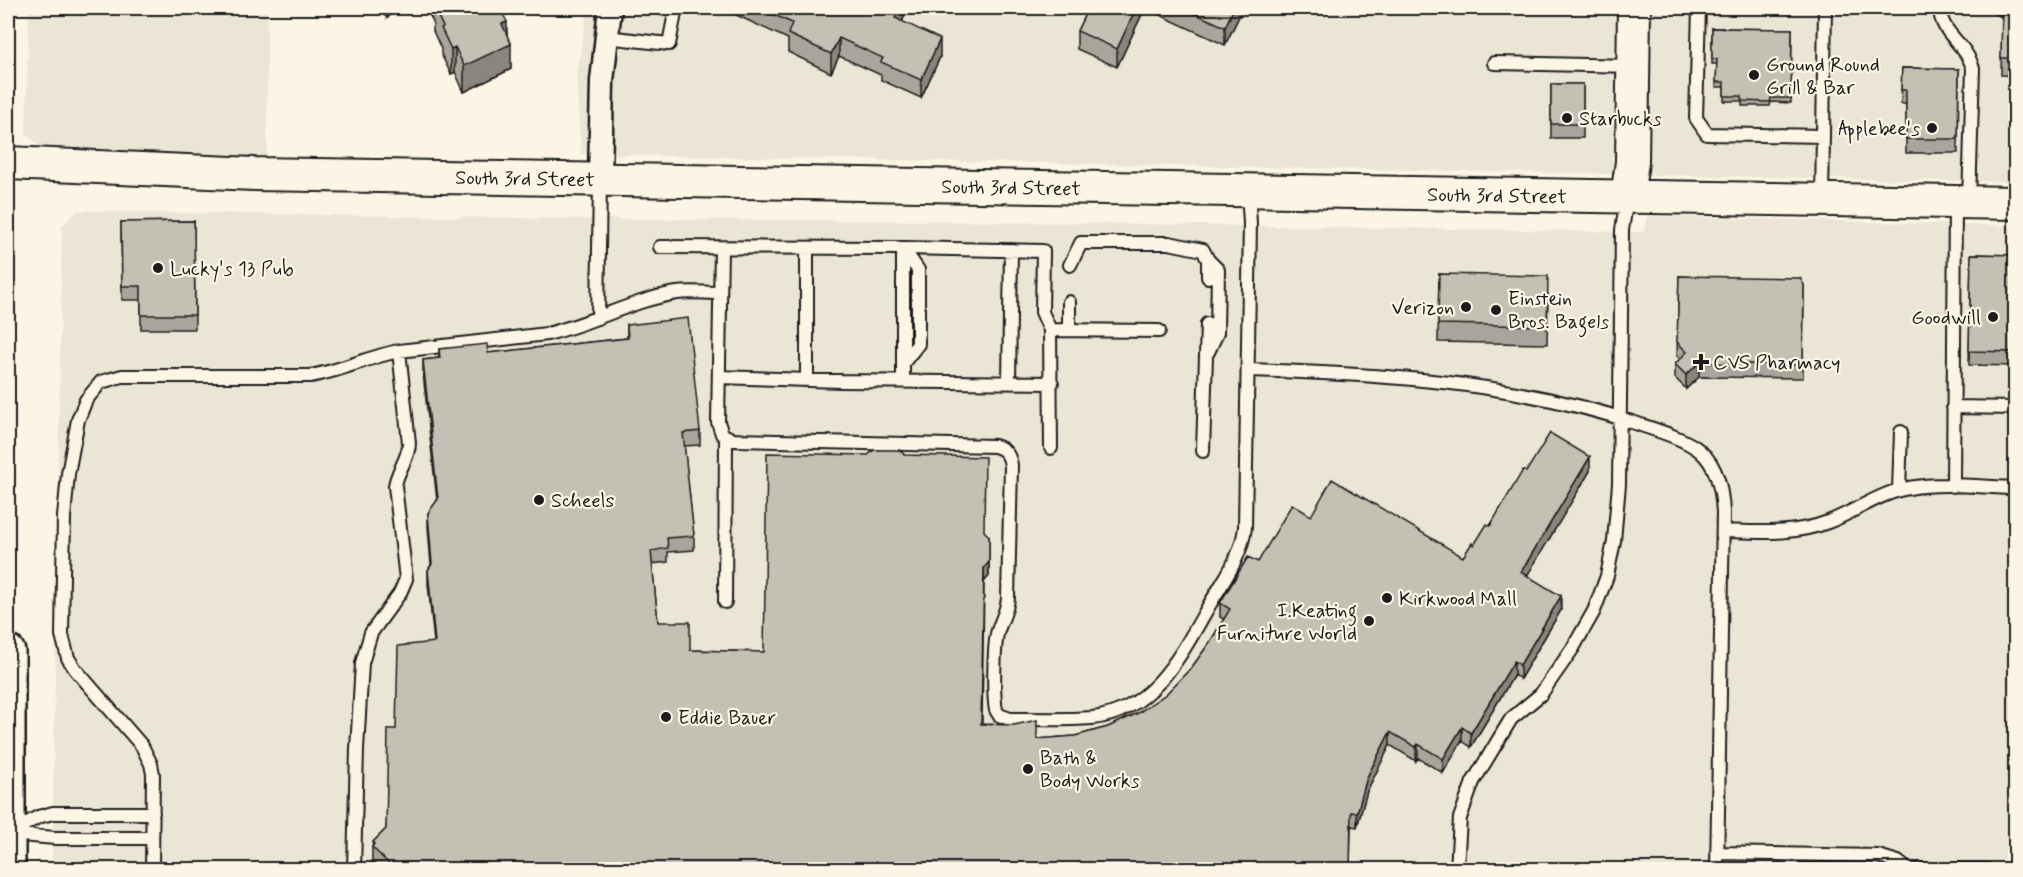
<svg xmlns="http://www.w3.org/2000/svg" width="2023" height="877" viewBox="0 0 2023 877" font-family="Mynerve,sans-serif">
<rect width="100%" height="100%" fill="#fcf5e5"/>
<filter id="ink" filterUnits="userSpaceOnUse"><feTurbulence type="fractalNoise" baseFrequency=".0167" numOctaves="2"/><feDisplacementMap in="SourceGraphic" scale="12" xChannelSelector="R" yChannelSelector="G"/><feConvolveMatrix kernelMatrix="1 2 1 2 8 2 1 2 1" color-interpolation-filters="sRGB"/></filter>
<g filter="url(#ink)">
<!-- built -->
<path fill="#ebe5d6" d="M29 8H267V160L40 147 26 133Z
M588 8H2015V182L581 154 576 77Z
M77 211 574 219 951 221 1644 232 1647 216 2015 226V869L52 870 62 226Z"/>
<g fill="none" stroke-linecap="round" stroke-linejoin="round">
<!-- lane casing -->
<g stroke="#1c1c1c" stroke-width="16">
<path id="lane" d="M1699 8 1696 118 1707 134 1823 136
M1940 8C1940 34 1965 42 1973 68L1969 201
M606 37 669 44 676 8
M1494 63 1634 66
M1822 198 1825 8
M660 247 903 248 918 270V344L903 363
M721 248 718 422 722 434 733 440 995 446C1005 449 1009 454 1011 465L1008 598C1007 612 1000 622 997 634 994 649 993 696 996 710L999 715 1010 719C1037 719 1065 720 1092 718 1152 712 1181 655 1207 609 1222 583 1242 557 1245 527L1250 223 1248 192
M807 248V380
M1070 265 1081 243H1169L1203 250 1208 260V277
M1069 302V329
M598 318 600 181
M1050 330 1159 331
M1208 352 1217 333 1218 270 1208 260
M1248 370C1379 374 1513 381 1638 424 1656 430 1686 439 1700 451 1718 466 1722 491 1723 513L1717 870
M719 377 841 381 1052 383
M903 381V248L1043 251 1042 312 1050 330 1051 448
M1009 381 1011 250
M1953 407 2016 408
M1203 451 1207 324
M1953 486 1955 203
M1899 490 1901 432
M1723 531C1758 532 1795 535 1828 522 1855 512 1881 492 1909 488 1943 482 1981 487 2016 488
M725 602 726 438
M12 832 38 817 53 813H153
M10 834 55 838H152
M1717 853 1878 856 1898 862 1907 869
M152 870 153 774 151 764 142 746 75 669 68 658 62 635 64 517 68 474 78 420 86 400 101 382 122 376H310C341 371 368 357 399 351L547 334C591 324 632 300 677 293 690 291 705 293 719 293
M354 870 357 749 362 663 371 633 400 593 406 579 395 486C397 470 409 459 409 443L399 351
M1457 870 1460 818 1473 782 1511 719 1541 694 1573 648 1594 611 1607 576 1614 541 1619 484 1622 230 1627 198
M1906 870H1987"/>
</g>
<!-- street casing -->
<g stroke="#1c1c1c" stroke-width="27">
<path id="street" d="M600 179 602 81 610 8"/>
</g>
<!-- secondary casing -->
<g stroke="#1c1c1c" stroke-width="36">
<path id="secondary" d="M8 163 254 174 2016 203
M1627 197 1632 162 1634 8"/>
</g>
<!-- primary casing -->
<g stroke="#1c1c1c" stroke-width="38">
<path id="primary" d="M8 652V870"/>
</g>
<!-- lane -->
<use href="#lane" stroke="#fcf5e5" stroke-width="12"/>
<!-- street -->
<use href="#street" stroke="#fcf5e5" stroke-width="22"/>
<!-- secondary -->
<use href="#secondary" stroke="#fcf5e5" stroke-width="32"/>
<!-- primary -->
<use href="#primary" stroke="#fcf5e5" stroke-width="33"/>
</g>
<!-- wall -->
<path fill="#a9a59a" stroke="#1c1c1c" stroke-width="1.5" d="M377 8H398L387 18Z
M426 8H500L507 34 511 69 464 92 455 72 451 74 441 54V49L433 31V22Z
M734 8H908L902 22 940 57 921 98 881 80V75L839 56 831 73 788 52V39L734 14Z
M1088 8H1243L1225 45 1145 8 1117 67 1077 49V31Z
M1988 8H2016V76L2001 75 2002 18Z
M1712 28 1792 29 1791 103 1771 102 1770 106H1742V101H1724V87H1716L1717 64H1712Z
M1902 68 1959 69 1958 153H1906V104H1901Z
M1551 84H1583V138H1551Z
M194 221 195 329H141V300H122L121 222Z
M1971 254 2016 255V366L1969 365Z
M1439 274 1548 294 1547 344 1438 342Z
M1679 276 1804 285 1803 378 1699 377 1686 389 1675 378V364L1680 359 1677 356Z
M627 325 700 431V445L684 446 694 536V550L668 552V562L652 564 658 622 690 650 764 652 984 531 989 550V576L984 582 982 724 1037 739 1075 736 1108 727 1138 713 1166 694 1192 667 1210 642 1224 619 1220 617V603L1258 562 1311 516 1463 557 1474 545 1490 526 1526 472 1590 471 1527 575 1561 610 1520 679 1514 675 1471 747 1462 741 1443 773 1418 758 1416 761 1390 745 1367 791 1357 827 1351 826 1350 870H381L372 861V847L373 842 386 829 396 729 434 642 428 584V570L431 565 428 527V513L437 501 423 373V360L439 358V349L488 353 627 338Z"/>
<!-- shaded-wall -->
<path fill="#89867d" stroke="#1c1c1c" stroke-width="1.5" d="M387 8H398L387 18Z
M900 8H908L895 37V18Z
M1136 8H1145L1117 67V49Z
M1234 8H1243L1225 45V27Z
M507 22V46L511 44V69L464 92V66L502 24Z
M839 38V56L831 73V54Z
M940 39V57L921 98V80Z
M455 47V72L451 74V49Z
M1699 363V377L1686 389V375Z
M1590 457V471L1521 586V572Z
M989 536V576L984 582V568Z
M1561 596V610L1520 679V665Z
M1514 661V675L1471 747V733Z
M1462 727V741L1443 773V759Z
M1390 732V745L1367 791 1357 827V813L1367 777Z
M1418 744V758L1416 761V747Z"/>
<!-- building -->
<path fill="#c4c0b3" stroke="#1c1c1c" stroke-width="1.5" d="M434 8H500L507 22 502 24 511 44 464 66 455 47 451 49 441 28 443 27Z
M759 8H900L895 18 940 39 921 80 881 62 883 58 839 38 831 54 788 34 792 23Z
M1088 8H1136L1117 49 1077 31Z
M1183 8H1234L1225 27Z
M2002 8H2016V58H2001Z
M1712 28 1792 29 1791 98H1771L1770 102 1742 101V96H1724V82H1716L1717 59H1712Z
M1902 68 1959 69 1958 139H1906V90H1901Z
M1551 84H1583V124H1551Z
M194 221 195 315H141V286H122L121 222Z
M1971 254 2016 255V352L1969 351Z
M1439 274 1548 276 1547 326 1438 324Z
M1679 276 1800 278 1804 285 1803 365 1699 363 1686 375 1675 364 1687 352 1677 342Z
M688 318 700 431 683 433 694 536 667 538 668 548 651 551 658 622H690V650L764 652 767 453 868 455 874 450H899L905 455 985 457 984 531 989 536V562L984 568 981 724 1014 725 1037 720V739L1075 736 1108 727 1138 713 1166 694 1192 667 1210 642 1230 609 1220 603 1248 557 1258 562 1292 504 1311 516 1332 479 1463 557 1472 543 1474 545 1487 524 1490 526 1523 470 1526 472 1550 433 1590 457 1521 572 1561 596 1520 665 1514 661 1471 733 1462 727 1443 759 1418 744 1416 747 1390 732 1367 777 1357 813 1351 812 1350 870H393V868L372 847 374 844 373 842 386 829 388 729H396L398 646 435 642 428 570 432 564 428 513 438 499 423 360 440 358 439 349 487 344 488 353 628 338 627 325Z"/>
</g>
<!-- markers -->
<g fill="#1c1c1c" stroke="#fcf5e5" stroke-width="2">
<circle cx="1754" cy="75" r="6"/>
<circle cx="1567" cy="118" r="6"/>
<circle cx="1932" cy="128" r="6"/>
<circle cx="158" cy="268" r="6"/>
<circle cx="1466" cy="307" r="6"/>
<circle cx="1496" cy="310" r="6"/>
<circle cx="1993" cy="317" r="6"/>
<path d="M1698 353h6v6h6v6h-6v6h-6v-6h-6v-6h6z"/>
<circle cx="539" cy="500" r="6"/>
<circle cx="1387" cy="598" r="6"/>
<circle cx="1369" cy="621" r="6"/>
<circle cx="666" cy="717" r="6"/>
<circle cx="1028" cy="769" r="6"/>
</g>
<g text-anchor="middle" stroke-width="4.5" stroke-linejoin="round" paint-order="stroke">
<!-- poi labels -->
<g font-size="20" fill="#1c1c1c" stroke="#fcf5e5" text-anchor="start">
<text x="1766" y="71">Ground Round<tspan x="1766" dy="23">Grill &amp; Bar</tspan></text>
<text x="1579" y="125">Starbucks</text>
<text x="1920" y="135" text-anchor="end">Applebee's</text>
<text x="170" y="275">Lucky's 13 Pub</text>
<text x="1508" y="305">Einstein<tspan x="1508" dy="23">Bros. Bagels</tspan></text>
<text x="1454" y="314" text-anchor="end">Verizon</text>
<text x="1981" y="324" text-anchor="end">Goodwill</text>
<text x="1713" y="369">CVS Pharmacy</text>
<text x="551" y="507">Scheels</text>
<text x="1399" y="605">Kirkwood Mall</text>
<text x="1357" y="617" text-anchor="end">I.Keating<tspan x="1357" dy="23">Furniture World</tspan></text>
<text x="678" y="724">Eddie Bauer</text>
<text x="1040" y="764">Bath &amp;<tspan x="1040" dy="23">Body Works</tspan></text>
</g>
<!-- street labels -->
<g font-size="20" fill="#1c1c1c" stroke="#fcf5e5">
<text transform="translate(525 178) rotate(1)" y="7">South 3rd Street</text>
<text transform="translate(1011 187) rotate(1)" y="7">South 3rd Street</text>
<text transform="translate(1497 195) rotate(1)" y="7">South 3rd Street</text>
</g>
</g>
<!-- margin -->
<rect width="2023" height="877" fill="none" stroke="#fcf5e5" stroke-width="30"/>
<rect x="15" y="15" width="1993" height="847" fill="none" stroke="#1c1c1c" stroke-width="2" filter="url(#ink)"/>
</svg>
